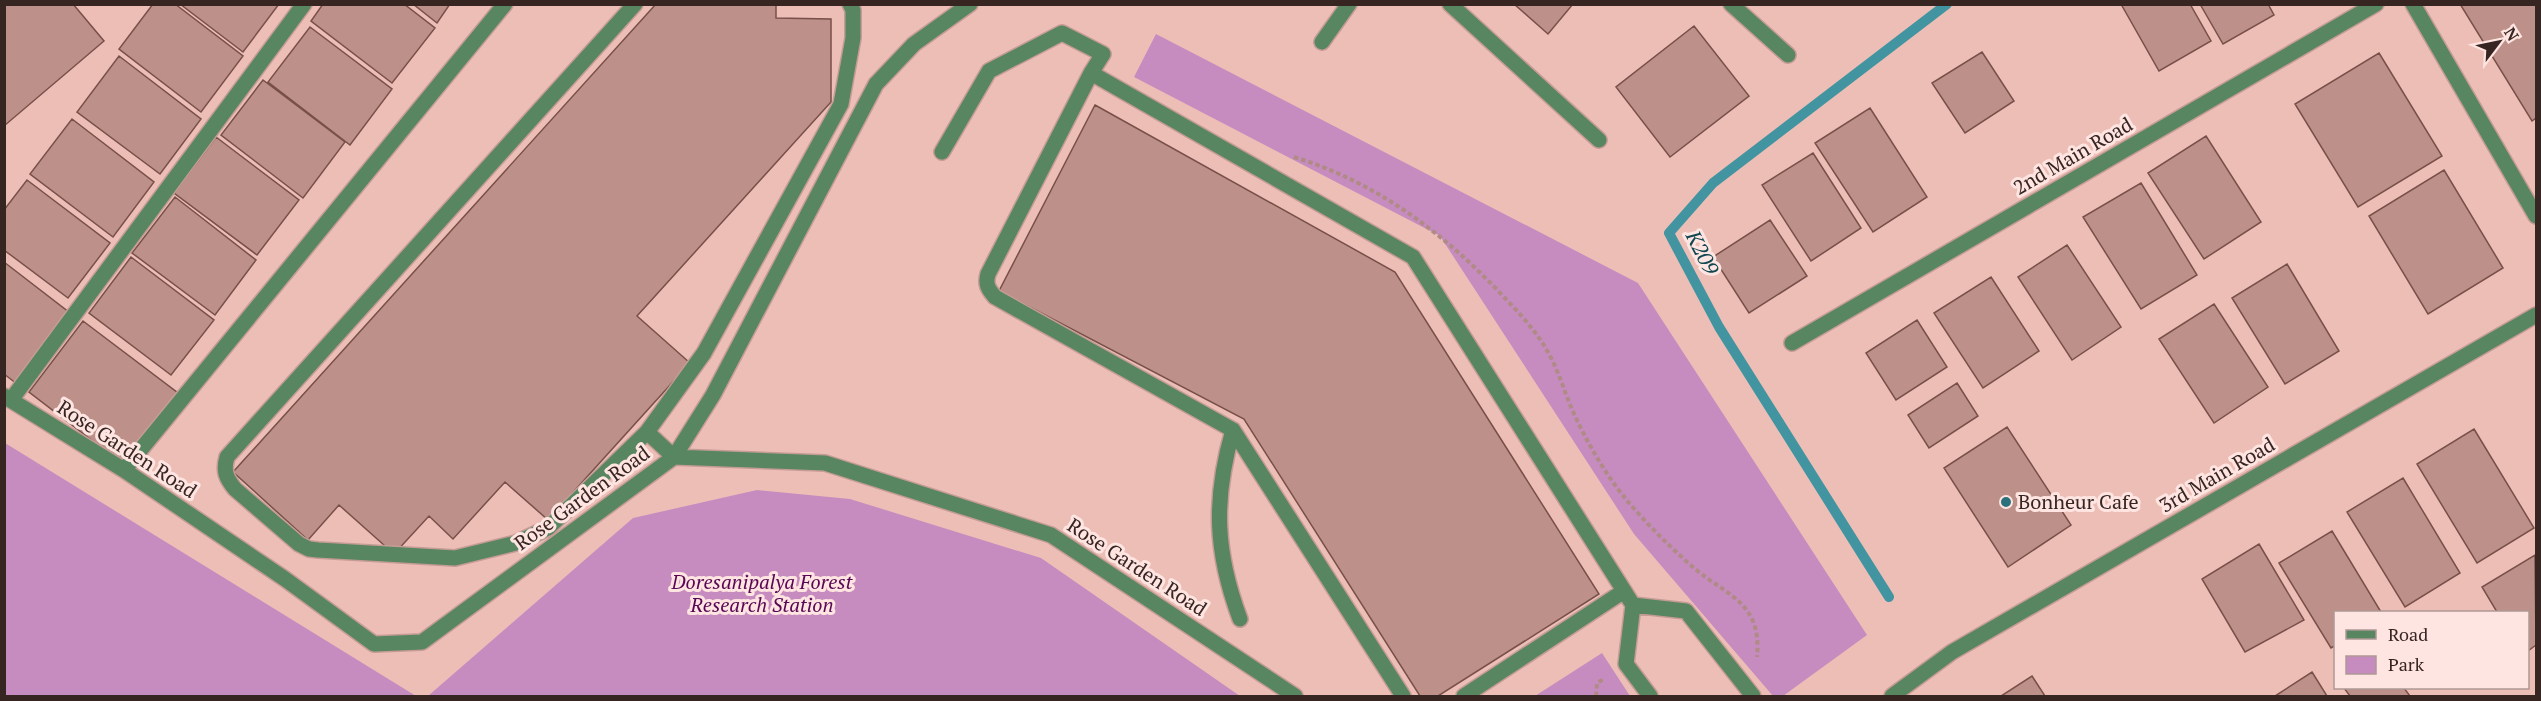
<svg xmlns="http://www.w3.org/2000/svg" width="2541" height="701" viewBox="0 0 2541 701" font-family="'PT Serif',serif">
<rect width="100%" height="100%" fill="#edbeb6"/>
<!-- green -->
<path fill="#c68cc0" d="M1156 34 1638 283 1867 635 1783 696H1773L1634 534 1440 236 1134 77Z
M4 443H5L416 696H5Z
M757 490 850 499 1041 558 1240 696H428L633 518Z
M1602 653 1630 696H1535Z"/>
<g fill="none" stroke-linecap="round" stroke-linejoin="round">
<!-- stream -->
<path stroke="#4294a0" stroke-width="10" d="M1889 597 1719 327 1669 233 1713 183 1947 4"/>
</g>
<!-- building -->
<path fill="#bd9189" stroke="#785049" stroke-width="1.5" d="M4 4H73L104 41 4 126Z
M153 4H175L243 56 201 112 119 49Z
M180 4H279L243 52Z
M323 4H404L435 28 392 83 311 21Z
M413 4H450L437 23Z
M656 4H776V18L831 19V102L637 316 690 363 548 520 505 482 453 539 429 516 394 554 339 505 308 540 233 472Z
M1514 4H1573L1548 34Z
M2121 4H2190L2211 41 2159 71Z
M2200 4H2268L2274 15 2223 44Z
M2460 4H2536V118L2532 121Z
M1694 26 1749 96 1670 157 1616 87Z
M310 27 392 89 350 145 268 82Z
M1982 52 2014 101 1965 133 1932 83Z
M2379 53 2442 156 2358 207 2295 104Z
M119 56 201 119 160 174 77 112Z
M263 80 345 142 303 198 221 135Z
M1095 105 1395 272 1599 594 1438 696H1420L1244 419 999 291Z
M1870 108 1927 197 1873 232 1815 143Z
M72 119 154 182 113 237 30 174Z
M2206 136 2261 222 2204 259 2148 173Z
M216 137 299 200 257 255 174 193Z
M1813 153 1861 228 1811 261 1762 185Z
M2444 170 2503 268 2428 314 2369 216Z
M27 180 110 243 68 298 4 250V210Z
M2141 183 2197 275 2141 309 2083 217Z
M175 197 256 260 215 315 132 253Z
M1770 220 1807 276 1749 313 1713 257Z
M2067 245 2121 327 2072 360 2018 277Z
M131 257 214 320 171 375 89 313Z
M4 262 70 313 17 384 4 374Z
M2287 264 2339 351 2285 384 2232 298Z
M1991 277 2039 351 1983 388 1934 313Z
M2214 304 2268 387 2214 423 2159 339Z
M1917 320 1947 367 1896 400 1866 353Z
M83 321 178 393 124 465 29 392Z
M1957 383 1978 416 1929 448 1908 415Z
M2007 427 2071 525 2008 567 1944 468Z
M2474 429 2534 528 2477 563 2417 464Z
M2403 478 2460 573 2405 607 2347 512Z
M2332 531 2381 612H2336V645L2331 648 2279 563Z
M2259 544 2304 620 2245 652 2202 579Z
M2535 555 2536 645 2528 651V612H2497L2482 587Z
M2312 672 2327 696H2275Z
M2032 676 2045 696H2001Z
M2344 688H2404L2410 696H2350Z"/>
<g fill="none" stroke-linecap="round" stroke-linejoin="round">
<!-- minor casing -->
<g stroke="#c59c95" stroke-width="18">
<path id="minor" d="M635 4 227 457C223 471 226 478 235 489L299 544 309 549 318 550 455 558 516 543 548 528 647 432 704 353 841 104 853 38V10L850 4
M1450 4 1599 140
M1731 4 1788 55
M2413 4 2536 216
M1322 42 1349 4
M942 152 989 71 1062 33 1103 54 1091 73
M1792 343 2376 4
M4 396 124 470 285 579 374 644 422 642 674 457 825 463 1051 535 1295 696
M11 400 304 4
M1233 430C1213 499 1215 552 1240 619
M647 432 674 457 713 395 876 84 914 44 970 4
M124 470 505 4
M1633 605 1686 611 1753 696
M1403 696 1233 430 995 297C988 289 985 284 988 274L1091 73 1413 257 1633 605 1626 664 1650 696
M1464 696 1624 591
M1892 696 1952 652 2536 315"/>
</g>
<!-- path -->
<path stroke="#b08a84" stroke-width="4" stroke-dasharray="4.5 3" stroke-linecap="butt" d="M1294 157C1376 182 1444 233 1503 296 1521 315 1538 333 1550 356 1559 373 1564 390 1571 407 1586 441 1606 476 1630 504 1650 527 1671 548 1694 568 1729 597 1762 603 1757 657
M1596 696 1597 683 1605 678"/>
<!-- minor -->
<use href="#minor" stroke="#578661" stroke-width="15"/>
</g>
<!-- markers -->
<circle fill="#2a717d" stroke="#fee5e1" stroke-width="2" cx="2006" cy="502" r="6"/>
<g text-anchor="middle" stroke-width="6" stroke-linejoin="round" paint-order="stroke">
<!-- street labels -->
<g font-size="20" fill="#372522" stroke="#fee5e1">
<text transform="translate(2073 156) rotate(-30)" y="7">2nd Main Road</text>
<text transform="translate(127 449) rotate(33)" y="7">Rose Garden Road</text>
<text transform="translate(2217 475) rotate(-30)" y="7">3rd Main Road</text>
<text transform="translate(582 498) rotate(-36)" y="7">Rose Garden Road</text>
<text transform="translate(1137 567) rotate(33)" y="7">Rose Garden Road</text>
</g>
<!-- poi labels -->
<g font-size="20" fill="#372522" stroke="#fee5e1" text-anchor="start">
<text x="2018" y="509">Bonheur Cafe</text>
</g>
<!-- park labels -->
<g font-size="20" font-style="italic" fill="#580655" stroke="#fee5e1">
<text x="762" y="589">Doresanipalya Forest<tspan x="762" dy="23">Research Station</tspan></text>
</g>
<!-- water labels -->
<g font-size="21" font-style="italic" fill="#114750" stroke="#fee5e1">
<text transform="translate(1702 253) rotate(63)" y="7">K209</text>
</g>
</g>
<!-- border -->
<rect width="2541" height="701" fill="none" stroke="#372522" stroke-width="12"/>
<!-- legend -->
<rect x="2334" y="611" width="195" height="78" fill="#fee5e1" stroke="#ae9895" stroke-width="1.5"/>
<rect x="2346" y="630" width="30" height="9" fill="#578661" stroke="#ae9895" stroke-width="1.5"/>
<text x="2388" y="641" font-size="18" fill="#372522">Road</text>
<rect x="2346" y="656" width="30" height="18" fill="#c68cc0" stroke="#ae9895" stroke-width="1.5"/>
<text x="2388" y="671" font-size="18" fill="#372522">Park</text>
<!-- north arrow -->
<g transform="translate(2499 42) rotate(58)" stroke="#fee5e1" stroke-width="4.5" paint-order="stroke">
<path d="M0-4.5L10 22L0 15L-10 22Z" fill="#372522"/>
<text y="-9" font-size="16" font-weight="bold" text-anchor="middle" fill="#372522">N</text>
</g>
</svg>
